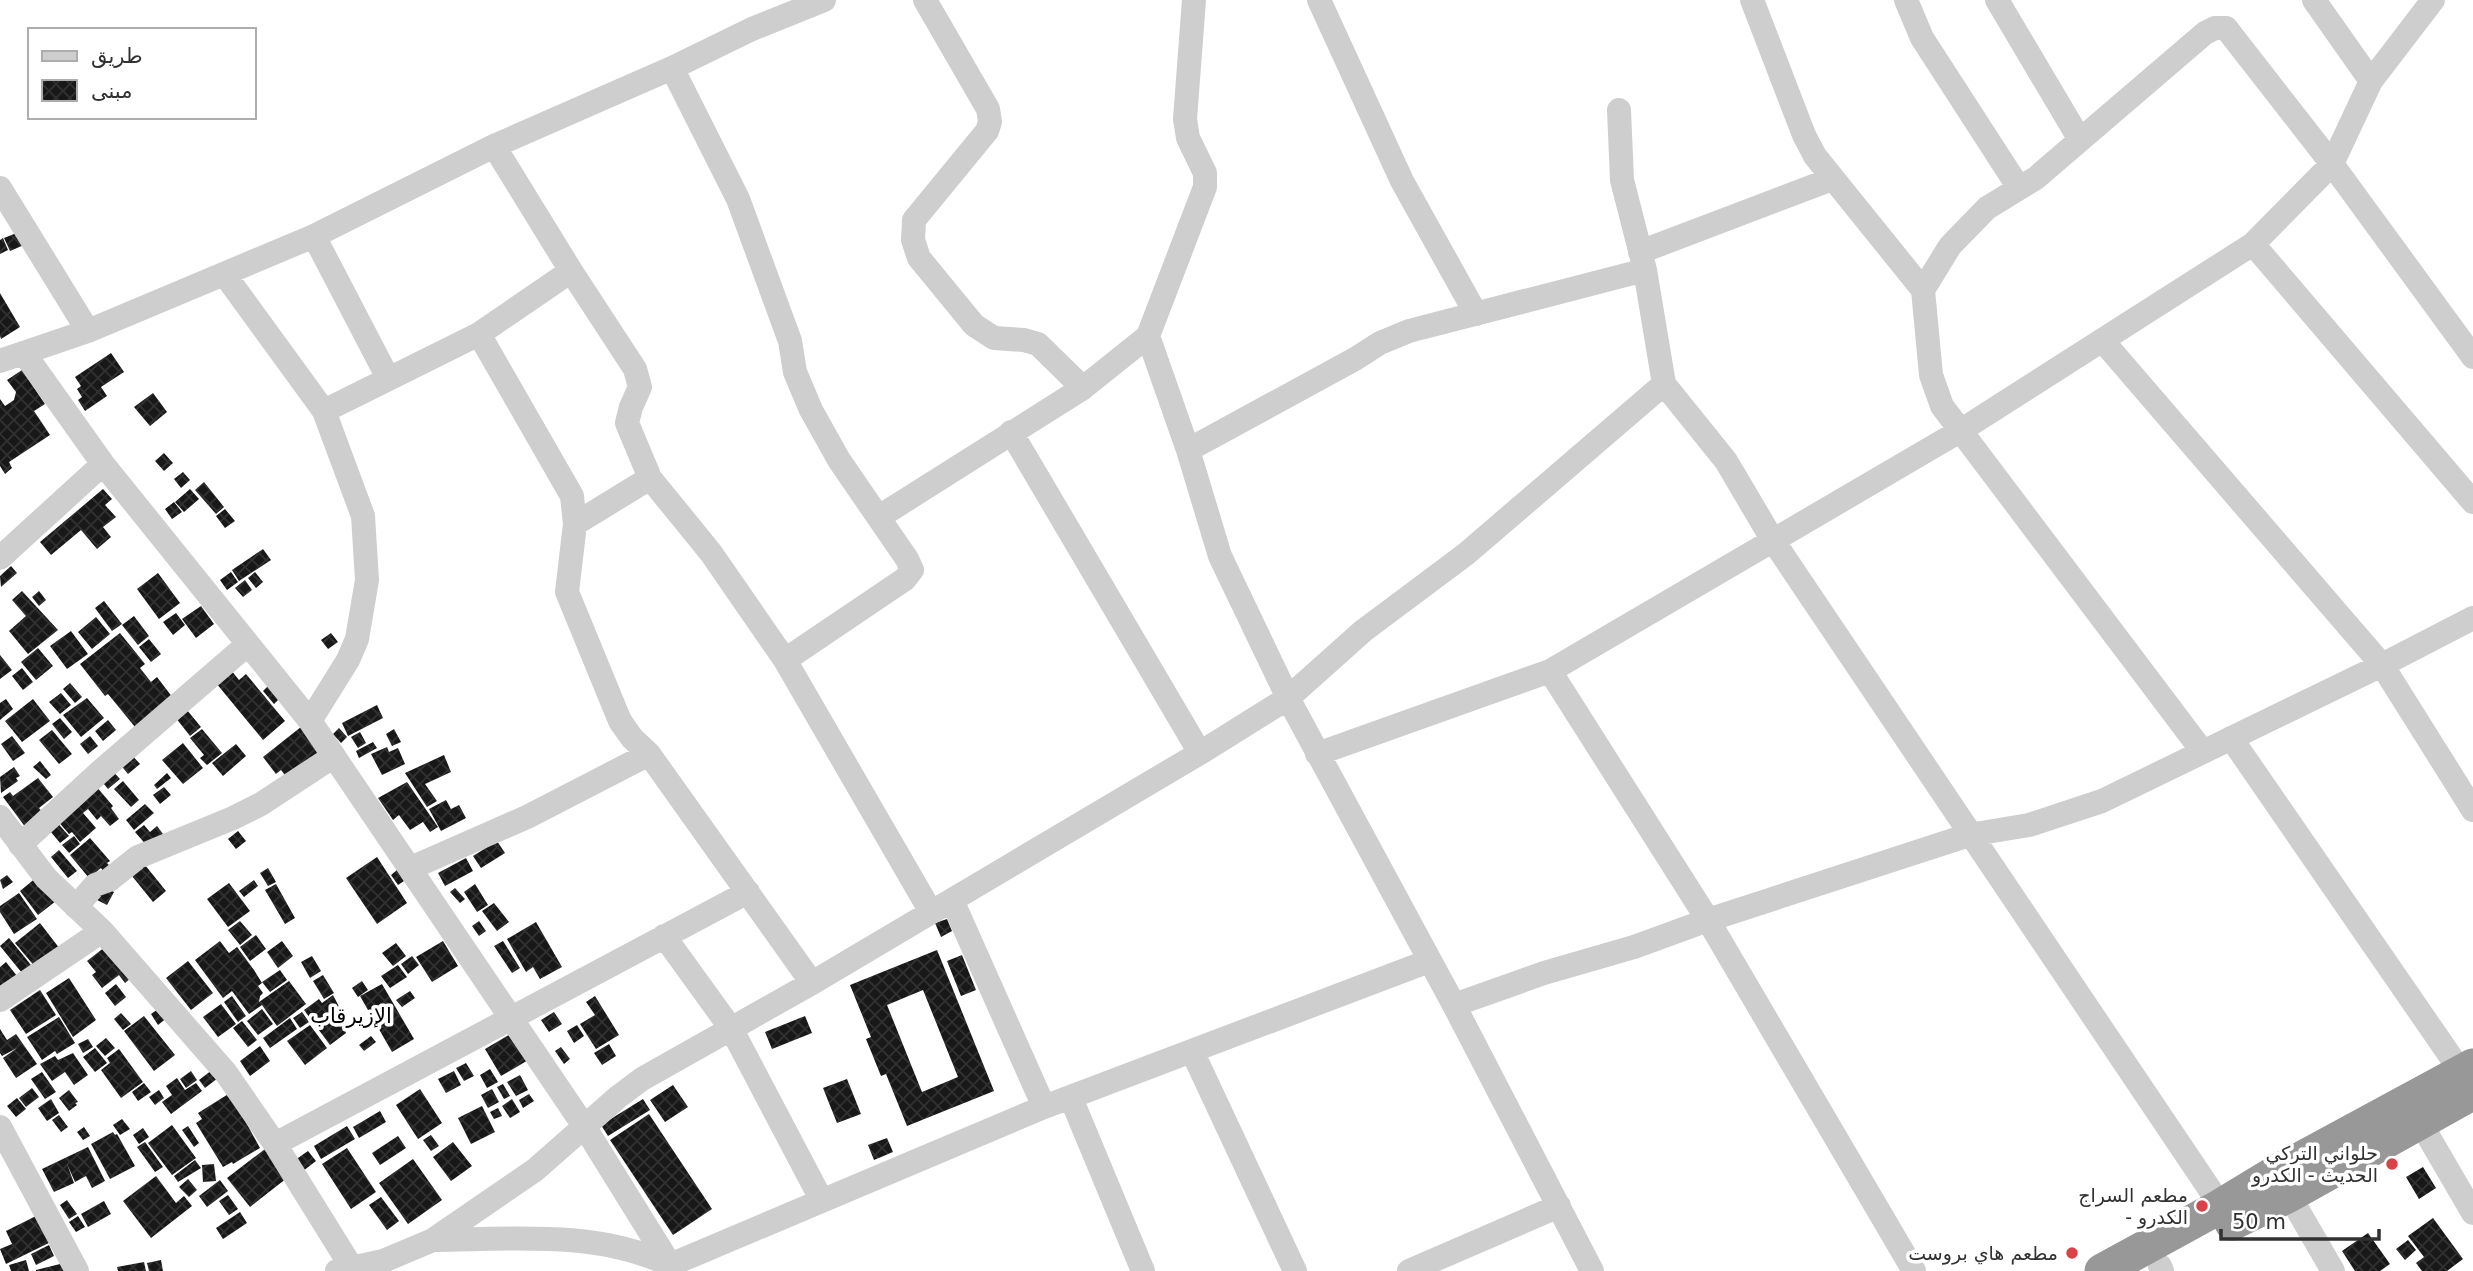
<svg xmlns="http://www.w3.org/2000/svg" width="2473" height="1271" viewBox="0 0 2473 1271" font-family="'DejaVu Sans',Cairo,sans-serif">
<defs>
<pattern id="building-cross-hatch" width="8" height="8" patternUnits="userSpaceOnUse" patternTransform="scale(1.75)"><rect width="8" height="8" fill="#181818"/><path d="M0 0l8 8M0 8l8-8" fill="none" stroke="#313131"/></pattern>
</defs>
<rect width="100%" height="100%" fill="#fff"/>
<!-- building -->
<path fill="url(#building-cross-hatch)" fill-rule="evenodd" d="M19 232 24 245 10 251 4 238Z
M3 238 8 250 0 254V240Z
M0 293 20 327 1 339 0 336Z
M111 353 124 372 101 387 107 396 85 411 78 400 82 397 77 389 81 386 75 377Z
M22 370 45 404 34 411 50 435 9 462 12 468 5 474 0 466V399L5 406 14 400 16 392 7 380Z
M153 393 167 412 150 426 134 407Z
M164 453 173 463 164 471 155 461Z
M183 472 190 480 181 488 174 479Z
M204 482 224 507 216 514 195 490Z
M103 489 112 499 105 505 116 517 103 527 111 537 97 549 81 530 51 555 40 542Z
M190 489 199 499 184 512 175 502Z
M174 502 182 512 172 519 165 509Z
M225 509 235 521 225 528 216 516Z
M263 549 271 560 239 581 232 570Z
M11 566 17 573 1 587 0 576Z
M231 572 238 582 227 590 220 580Z
M255 572 263 582 256 588 248 578Z
M158 573 180 603 159 619 137 589Z
M245 580 252 590 243 597 235 588Z
M22 591 58 630 28 654 9 631 26 616 12 600Z
M39 591 46 600 39 606 32 597Z
M104 601 122 624 112 631 95 608Z
M201 606 214 624 196 638 182 619Z
M176 613 185 625 173 635 163 622Z
M134 616 149 636 138 645 122 625Z
M96 617 110 634 92 649 78 632Z
M71 631 88 654 67 669 50 646Z
M120 633 145 664 140 668 151 682 157 677 173 698 135 727 108 694 105 696 80 664Z
M331 633 338 642 328 649 321 640Z
M149 639 161 654 151 662 139 647Z
M38 648 53 666 36 680 21 662Z
M0 655 12 670 0 679Z
M22 668 33 682 23 690 12 676Z
M231 670 239 680 246 674 285 721 263 740 216 683Z
M70 683 82 697 75 703 63 689Z
M270 684 281 697 274 704 263 691Z
M61 693 71 705 60 714 49 702Z
M87 698 104 718 81 737 63 715Z
M6 699 13 709 0 720V703Z
M33 699 50 721 22 742 5 721Z
M182 704 201 727 190 736 172 713Z
M377 705 383 718 348 736 342 723Z
M60 718 72 732 64 739 52 724Z
M108 720 116 730 103 741 95 731Z
M306 723 322 758 290 782 281 770 276 774 263 757Z
M339 728 347 737 341 743 333 734Z
M202 729 222 753 207 765 200 758 204 755 190 738Z
M394 729 401 742 392 746 386 734Z
M52 730 72 754 59 764 39 740Z
M360 732 366 743 358 748 351 737Z
M12 736 25 753 13 761 1 744Z
M90 736 98 746 88 754 80 744Z
M373 742 377 748 359 758 356 751Z
M183 743 203 768 183 784 162 760Z
M236 744 246 756 223 776 212 763Z
M387 747 389 752 398 748 405 764 382 775 371 754Z
M131 754 140 764 128 774 119 763Z
M444 755 451 772 425 784 437 801 427 807 405 773Z
M40 761 51 775 46 779 33 767Z
M14 767 20 776 16 778 18 781 1 793 0 777Z
M111 769 120 779 108 789 100 779Z
M167 773 171 778 157 789 154 785Z
M38 778 53 797 39 808 47 818 29 832 3 797 10 792 13 796Z
M123 781 139 800 131 807 114 789Z
M407 782 438 827 430 832 423 822 410 830 399 815 393 820 378 798Z
M95 785 113 806 111 808 119 819 110 826 101 816 97 820 88 809 83 813 96 828 80 842 72 832 69 834 56 819Z
M164 787 171 795 160 804 153 795Z
M446 800 451 809 459 805 466 818 441 831 429 809Z
M145 804 154 813 134 830 126 820Z
M54 819 69 836 60 843 46 826Z
M144 825 150 832 157 826 163 834 148 847 135 832Z
M238 831 246 841 236 849 228 839Z
M74 836 80 844 69 853 62 845Z
M90 838 110 861 107 863 113 869 106 875 101 868 89 878 70 855Z
M497 841 505 853 481 868 473 856Z
M59 850 77 871 68 878 51 857Z
M377 857 407 903 377 924 346 878Z
M466 858 473 871 445 886 438 873Z
M145 865 166 891 153 902 132 876Z
M268 868 276 882 268 886 260 873Z
M397 870 404 881 398 885 391 875Z
M7 875 13 882 3 889 0 880Z
M37 877 56 901 38 915 20 891Z
M254 880 258 886 244 897 239 891Z
M229 883 250 911 228 927 207 899Z
M276 884 295 918 285 924 265 890Z
M475 884 488 905 477 912 464 892Z
M102 885 114 892 107 905 95 899Z
M455 888 465 899 460 903 450 892Z
M19 893 37 919 14 934 0 912V906Z
M494 903 509 922 497 931 482 911Z
M947 919 952 931 941 937 935 923Z
M240 921 252 935 240 945 228 930Z
M479 921 486 931 479 936 472 926Z
M536 922 562 967 540 979 533 967 526 972 507 939Z
M40 923 60 949 36 968 15 943Z
M256 935 266 949 250 961 240 947Z
M9 938 31 965 22 973 0 946Z
M220 941 229 953 237 947 254 970 262 983 258 986 263 993 260 996 259 1002 289 981 306 1004 277 1026 262 1005 249 1014 232 991 223 998 195 960Z
M282 941 293 956 278 968 267 952Z
M443 941 458 966 432 982 416 957Z
M503 941 520 968 512 973 494 946Z
M110 943 132 977 125 983 119 975 102 988 92 975 96 972 87 961Z
M396 943 406 956 393 966 382 953Z
M937 950 994 1091 907 1126 886 1074 881 1076 866 1039 871 1037 850 985ZM923 990 958 1077 922 1092 887 1005Z
M962 955 976 990 961 996 947 961Z
M312 956 321 971 310 978 301 962Z
M412 956 419 965 408 974 401 964Z
M188 961 213 993 191 1010 166 978Z
M6 962 21 981 0 997V967Z
M398 965 407 977 390 988 381 976Z
M280 970 287 980 270 992 262 982Z
M323 975 334 993 324 999 313 981Z
M69 978 96 1020 73 1037 46 993Z
M362 981 368 990 358 997 352 988Z
M116 984 126 997 115 1006 105 993Z
M382 984 414 1039 392 1052 360 996Z
M40 990 56 1015 26 1034 10 1010Z
M410 991 415 998 402 1007 396 1000Z
M333 995 349 1026 345 1029 346 1033 330 1045 304 1010 319 999 322 1003Z
M232 996 246 1016 238 1022 224 1002Z
M595 996 619 1035 596 1049 580 1024 595 1015 586 1002Z
M221 1004 236 1024 218 1037 203 1017Z
M161 1007 168 1017 158 1025 151 1014Z
M262 1009 273 1024 258 1035 247 1021Z
M302 1012 309 1022 300 1028 293 1018Z
M554 1012 562 1024 549 1032 541 1020Z
M121 1013 131 1024 123 1030 114 1019Z
M144 1016 175 1055 154 1071 124 1031Z
M805 1016 812 1033 772 1049 765 1032Z
M59 1017 75 1043 57 1054 55 1051 42 1060 27 1037Z
M290 1018 297 1029 270 1048 263 1038Z
M242 1021 257 1040 248 1047 233 1028Z
M310 1025 327 1048 305 1065 287 1041Z
M577 1025 584 1036 574 1043 567 1031Z
M0 1029 7 1040 16 1034 37 1064 16 1078 3 1058 17 1048 2 1056 0 1053Z
M514 1032 530 1059 501 1076 485 1049Z
M371 1036 376 1042 364 1051 359 1045Z
M106 1038 115 1048 105 1056 96 1046Z
M88 1039 93 1047 83 1053 78 1044Z
M609 1044 616 1056 602 1065 594 1053Z
M260 1046 270 1061 250 1076 240 1061Z
M561 1047 570 1059 564 1064 555 1051Z
M95 1048 107 1063 95 1072 83 1057Z
M119 1049 143 1082 121 1098 101 1070 110 1063 107 1058Z
M73 1053 88 1075 74 1085 65 1072 52 1081 40 1064 55 1056 58 1060Z
M466 1063 474 1076 464 1081 456 1068Z
M490 1069 498 1082 487 1088 480 1075Z
M212 1070 218 1078 205 1088 199 1080Z
M191 1071 197 1080 186 1088 180 1079Z
M454 1071 461 1085 446 1093 438 1079Z
M42 1072 56 1092 45 1099 31 1079Z
M520 1075 528 1090 516 1096 507 1082Z
M177 1078 185 1090 196 1083 202 1091 171 1114 162 1102 172 1095 166 1086Z
M847 1079 861 1114 837 1123 823 1088Z
M144 1083 151 1092 138 1101 132 1092Z
M503 1084 510 1096 504 1099 497 1087Z
M673 1085 688 1107 665 1122 650 1100Z
M32 1088 39 1097 26 1107 19 1098Z
M420 1089 442 1123 418 1139 396 1105Z
M492 1089 499 1102 488 1108 481 1095Z
M69 1090 78 1102 75 1103 77 1105 69 1111 59 1098Z
M159 1090 164 1098 155 1105 149 1097Z
M230 1093 260 1148 233 1164 232 1162 223 1167 196 1123 202 1119 198 1113Z
M529 1094 534 1101 523 1108 519 1100Z
M17 1098 26 1109 16 1117 7 1106Z
M51 1099 59 1113 47 1121 38 1108Z
M512 1099 520 1112 510 1118 502 1106Z
M643 1099 650 1110 608 1136 601 1125Z
M482 1106 495 1132 471 1144 458 1118Z
M498 1108 502 1116 494 1119 490 1112Z
M380 1111 386 1122 359 1138 353 1127Z
M649 1114 712 1209 673 1235 610 1140Z
M59 1115 68 1127 61 1132 52 1120Z
M122 1119 130 1129 120 1135 113 1125Z
M172 1125 196 1158 172 1175 148 1143Z
M188 1126 199 1143 194 1147 182 1130Z
M347 1126 355 1139 321 1159 314 1146Z
M84 1127 90 1136 83 1140 77 1132Z
M143 1128 149 1137 139 1144 133 1135Z
M113 1132 115 1135 117 1134 135 1166 110 1179 91 1144Z
M431 1135 439 1146 431 1151 423 1140Z
M398 1136 406 1148 380 1165 372 1153Z
M887 1138 893 1152 874 1160 868 1145Z
M145 1142 163 1167 155 1172 137 1147Z
M453 1142 472 1166 451 1181 433 1157Z
M88 1147 105 1181 92 1188 86 1176 75 1182 67 1164 74 1183 54 1192 42 1169Z
M347 1148 376 1192 351 1209 322 1164Z
M265 1149 287 1178 250 1207 227 1178Z
M308 1151 316 1161 303 1171 295 1160Z
M413 1159 442 1200 408 1224 379 1183Z
M195 1160 201 1168 178 1182 174 1176Z
M214 1164 216 1181 203 1182 202 1165Z
M2423 1167 2436 1188 2419 1199 2406 1177Z
M156 1176 176 1203 184 1196 192 1206 151 1238 123 1201Z
M188 1179 197 1190 189 1197 179 1187Z
M220 1180 228 1191 207 1207 199 1196Z
M228 1195 238 1209 229 1215 219 1201Z
M381 1197 399 1221 387 1230 369 1205Z
M67 1200 77 1214 69 1219 60 1205Z
M104 1201 111 1214 88 1227 81 1214Z
M240 1212 247 1223 223 1239 216 1228Z
M38 1215 57 1239 6 1264 0 1249 12 1244 6 1231Z
M78 1216 85 1227 76 1232 69 1222Z
M2433 1218 2463 1259 2447 1271H2422L2416 1263 2424 1257 2408 1236Z
M2368 1233 2390 1264 2380 1271H2355L2342 1251Z
M2408 1240 2416 1250 2405 1260 2396 1249Z
M49 1245 54 1256 36 1265 31 1254Z
M26 1260 29 1271H11L9 1265Z
M161 1260 163 1271H149L147 1263Z
M144 1262 146 1271H118L117 1267Z
M64 1263 66 1271H36V1270Z"/>
<g fill="none" stroke-linecap="round" stroke-linejoin="round">
<!-- minor -->
<path stroke="#cecece" stroke-width="24" d="M925 0 988 109 990 122 987 131 914 220 913 240 919 258 974 325 994 338 1024 340 1038 344 1083 388
M1319 0 1402 181 1476 314
M1752 0 1804 135 1815 156 1923 290 1931 375 1942 406 2203 752
M1906 0 1922 38 2019 188
M1997 0 2080 140
M672 68 738 199 790 341 795 372 811 410 839 460 907 559 912 570 905 579 785 660
M2371 81 2433 0
M1619 110 1622 180 1645 270 1664 384 1726 461 1772 539 2221 1206
M494 146 571 271 635 369 640 387 631 407 627 423 650 478 711 553 785 660 931 912
M0 188 88 331
M314 236 388 378
M2253 244 2473 502
M1640 252 1832 179
M225 275 324 411 363 516 367 580 357 639 348 660 310 721
M1923 290 1950 246 1987 208 2036 178 2205 33 2215 28H2226L2332 164 2473 357
M479 334 572 496 575 524 567 592 620 721 632 738 649 754 812 983
M1148 336 1188 450 1220 556 1288 698 1454 1005 1592 1271
M2102 340 2382 665 2473 810
M24 353 103 464 310 721 584 1126 674 1271
M0 361 88 331 314 236 494 146 672 68 752 29 824 0
M324 411 479 334 571 271
M1011 432 1200 753
M1188 450 1355 359 1380 343 1409 331 1645 270
M879 517 1083 388 1148 336 1205 187V173L1188 138 1185 119 1194 0
M575 524 650 478
M0 558 103 464
M1550 671 1708 920 1914 1271
M2231 738 2462 1073
M1317 754 1550 671 1960 431 2253 244 2332 164 2371 81 2314 0
M0 817 46 878 102 931 226 1073 275 1144 352 1268
M20 845 103 769 248 644
M411 868 527 817 649 754
M952 900 1044 1107
M76 907 95 885 109 880 138 857 233 818 261 804 334 756
M664 936 732 1030 822 1201
M0 1000 102 931
M1454 1005 1544 973 1634 947 1708 920 1969 835 2029 825 2102 801 2382 665 2473 618
M1192 1051 1295 1271
M1071 1098 1143 1271
M2420 1122 2473 1213
M0 1127 77 1271
M275 1144 748 892
M2289 1195 2333 1271
M433 1240C513 1239 597 1230 670 1265L1044 1107 1429 961
M2160 1266 2162 1271
M337 1271 383 1261 433 1240 535 1170 618 1097 642 1079 812 983 1200 753 1288 698 1363 631 1466 554 1664 384
M1409 1271 1559 1206"/>
<!-- highway -->
<path stroke="#989898" stroke-width="35" d="M2232 1223 2289 1195 2472 1093
M2102 1271 2221 1206 2277 1172 2473 1066"/>
</g>
<!-- markers -->
<g fill="#d94248" stroke="#fff" stroke-width="2.5">
<circle cx="2392" cy="1164" r="7"/>
<circle cx="2202" cy="1206" r="7"/>
<circle cx="2072" cy="1253" r="7"/>
</g>
<g text-anchor="middle" stroke-width="7" stroke-linejoin="round" paint-order="stroke">
<!-- poi labels -->
<g font-size="19" fill="#313131" stroke="#fff" text-anchor="end">
<text x="2378" y="1160">حلواني التركي<tspan x="2378" dy="22">الحديث - الكدرو</tspan></text>
<text x="2188" y="1202">مطعم السراج<tspan x="2188" dy="22">- الكدرو</tspan></text>
<text x="2058" y="1260">مطعم هاي بروست</text>
</g>
<!-- neighbourhood labels -->
<g font-size="21" fill="#000" stroke="#fff">
<text x="351" y="1023">الإزيرقاب</text>
</g>
</g>
<!-- legend -->
<rect x="28" y="28" width="228" height="91" fill="#ffffff" stroke="#adadad" stroke-width="2"/>
<rect x="42" y="51" width="35" height="10" fill="#cecece" stroke="#adadad" stroke-width="2"/>
<text x="91" y="63" font-size="21" fill="#313131">طريق</text>
<rect x="42" y="80" width="35" height="21" fill="url(#building-cross-hatch)" stroke="#adadad" stroke-width="2"/>
<text x="91" y="98" font-size="21" fill="#313131">مبنى</text>
<!-- scale -->
<path d="M2221 1229v10h158v-10" fill="none" stroke="#313131" stroke-width="3.5"/>
<text x="2232" y="1229" font-size="21" fill="#313131" stroke="#ffffff" stroke-width="5" paint-order="stroke">50 m</text>
</svg>
